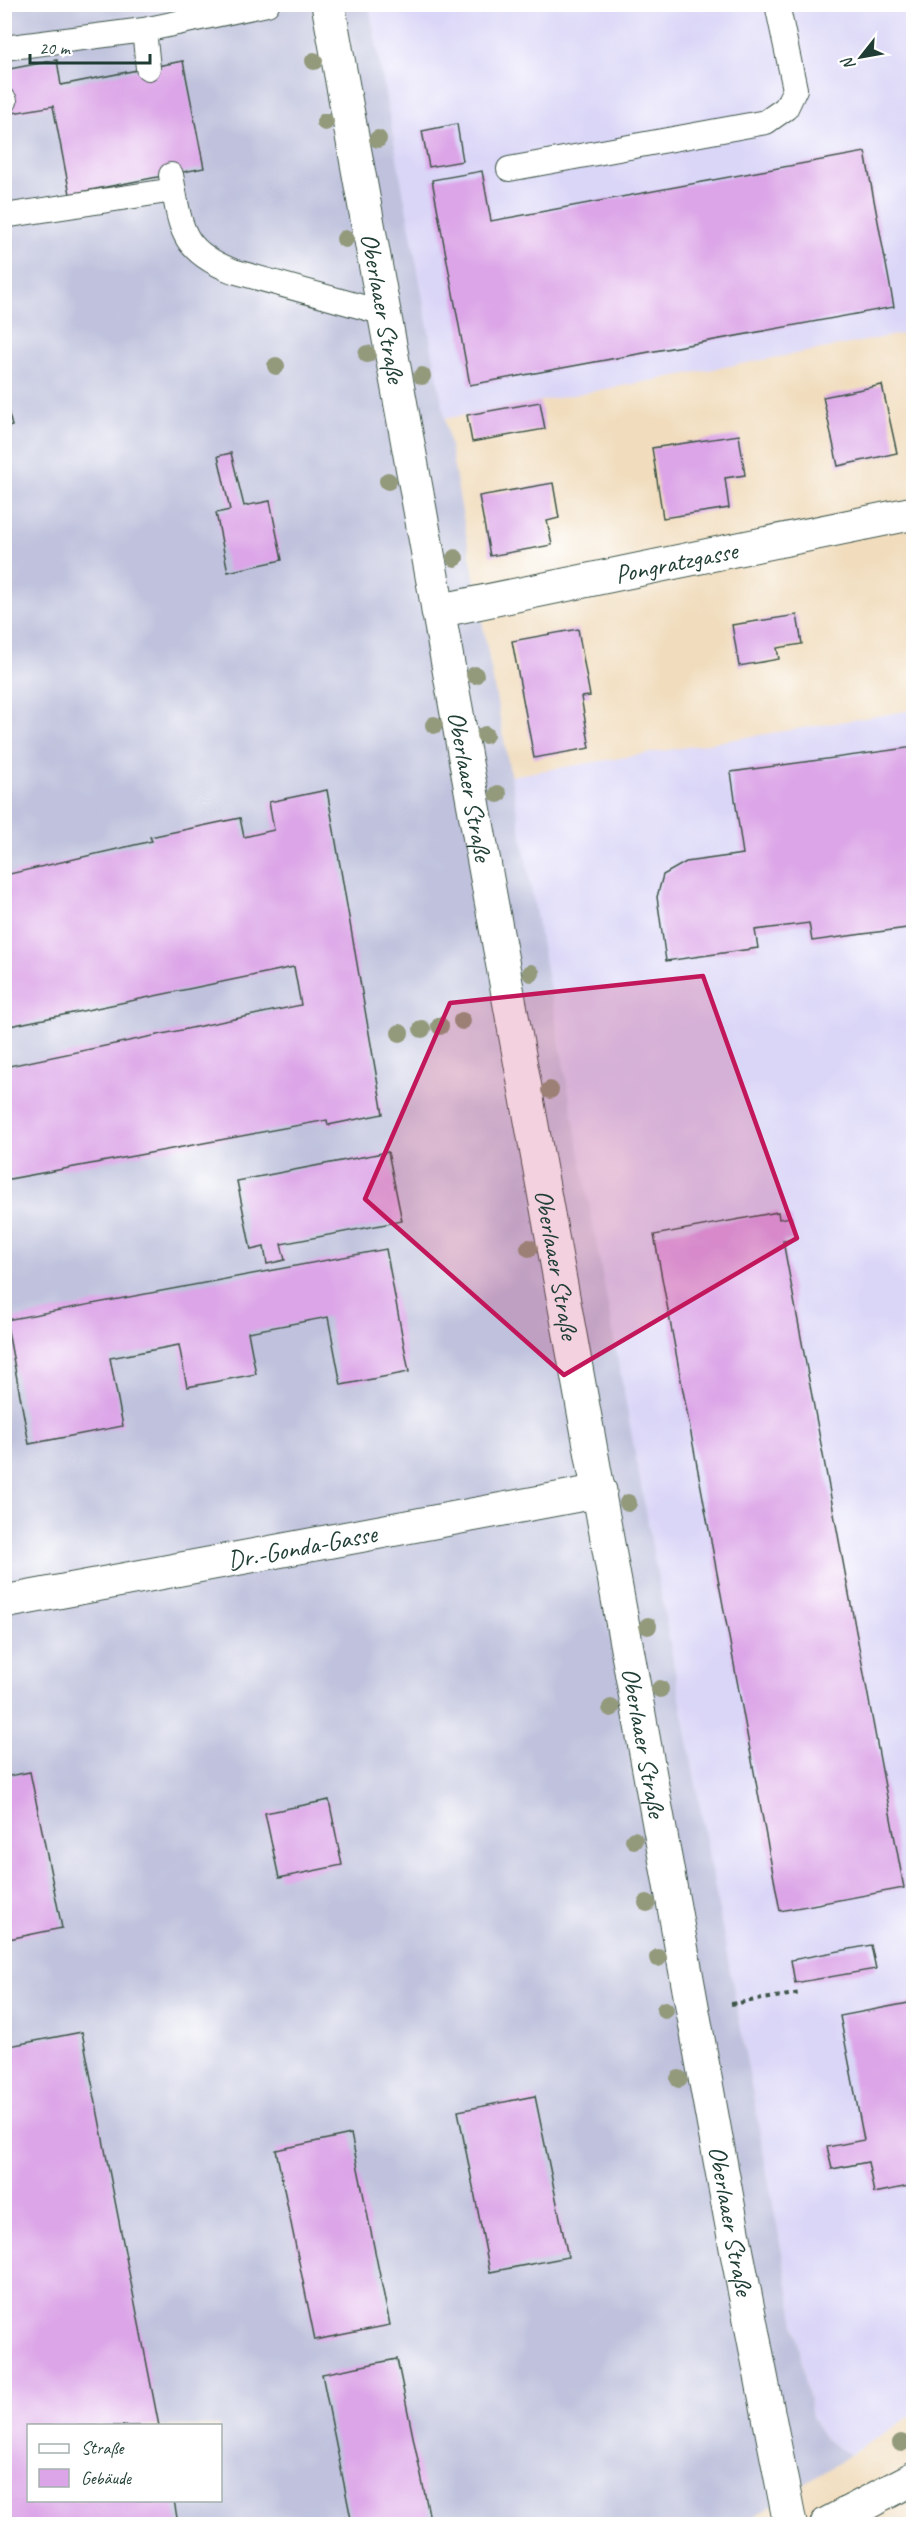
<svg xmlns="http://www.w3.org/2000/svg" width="918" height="2529" viewBox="0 0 918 2529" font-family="Caveat,sans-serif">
<rect width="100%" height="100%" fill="#fff"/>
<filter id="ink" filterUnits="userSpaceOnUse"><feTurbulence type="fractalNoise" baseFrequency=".0167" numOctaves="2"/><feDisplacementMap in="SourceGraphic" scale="12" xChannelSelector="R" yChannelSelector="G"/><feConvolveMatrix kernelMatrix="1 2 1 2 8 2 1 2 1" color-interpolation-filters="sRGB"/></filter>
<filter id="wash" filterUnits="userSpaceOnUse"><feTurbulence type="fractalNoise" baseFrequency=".008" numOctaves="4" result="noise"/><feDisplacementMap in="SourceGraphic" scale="24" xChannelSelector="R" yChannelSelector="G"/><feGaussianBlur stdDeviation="1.35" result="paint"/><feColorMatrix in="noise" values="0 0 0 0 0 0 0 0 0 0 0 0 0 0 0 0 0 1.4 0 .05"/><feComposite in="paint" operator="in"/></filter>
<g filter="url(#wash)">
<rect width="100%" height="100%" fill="#f1ddbe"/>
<!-- built -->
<path fill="#dad6f7" d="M369 5H913V332L444 419Z
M913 710 914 2414 850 2455 824 2439 812 2417 510 776Z"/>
<!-- industrial -->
<path fill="#c0c2dd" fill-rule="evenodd" d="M5 5H369L812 2417 824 2439 850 2455 743 2524H5ZM28 2426H220V2500H28Z"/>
<g id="blocks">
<!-- building -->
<path fill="#dca5e7" d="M57 60 61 85 183 61 204 168 70 194 53 106 7 114 4 97V70Z
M457 124 463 161 429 167 422 131Z
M865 152 894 307 470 385 432 180 482 171 491 221Z
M882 385 897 453 838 466 823 397Z
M4 395 12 426 4 428Z
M540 402 545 429 472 442 467 415Z
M739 435 745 475 725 478 729 508 663 518 652 448Z
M231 453 244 506 270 501 282 560 228 572 216 513 230 510 218 456Z
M553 483 559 518 547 521 552 545 490 556 479 496Z
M797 615 802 644 777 648 779 659 739 666 732 625Z
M578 629 590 696 581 697 590 748 534 758 512 641Z
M914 747V927L812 941 809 923 755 930 758 948 666 961 657 897 663 875 686 862 743 854 731 772Z
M327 790 383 1114 328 1125 327 1120 4 1180V1067L301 1005 294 967 5 1027V875L152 841 150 837 240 818 244 837 274 830 269 802Z
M388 1152 402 1221 281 1244 285 1260 267 1264 264 1247 251 1250 237 1181Z
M778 1212 779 1219 791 1217 796 1239 783 1241 904 1888 780 1911 654 1235Z
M386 1249 409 1372 341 1385 328 1317 248 1332 256 1374 187 1387 179 1345 110 1358 123 1426 29 1444 6 1320Z
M30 1772 62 1928 4 1940V1777Z
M329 1800 342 1865 279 1878 265 1813Z
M871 1945 876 1969 795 1983 791 1960Z
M914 2002V2185L874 2193 868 2162 832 2169 827 2147 864 2140 840 2016Z
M82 2032 159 2426H28V2500H174L178 2524H4V2047Z
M535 2096 568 2257 490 2272 458 2111Z
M351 2134 390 2325 315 2340 276 2150Z
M397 2359 431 2524H352L322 2374Z"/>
</g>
</g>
<g filter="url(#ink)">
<use href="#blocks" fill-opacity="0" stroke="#3e5549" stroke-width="1.5"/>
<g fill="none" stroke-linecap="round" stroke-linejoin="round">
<!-- service casing -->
<g stroke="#3e5549" stroke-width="26">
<path id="service" d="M4 48 144 30
M148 68 144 30 267 4
M4 101H5
M509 169 766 122 786 108 795 89 777 4
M171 175C181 227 179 250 233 271L384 313
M4 216 174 190"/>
</g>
<!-- minor casing -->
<g stroke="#3e5549" stroke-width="35">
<g id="minor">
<path id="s1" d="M438 611 914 513"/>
<path id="s2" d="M4 1602 600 1491"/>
</g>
</g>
<!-- secondary casing -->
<g stroke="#3e5549" stroke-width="35">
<g id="secondary">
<path id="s3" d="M328 4 736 2248 790 2524"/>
</g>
</g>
<!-- primary casing -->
<g stroke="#3e5549" stroke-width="35">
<path id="primary" d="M827 2524 914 2478"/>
</g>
<!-- path -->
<path stroke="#3e5549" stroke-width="4" stroke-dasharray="4.5 4.5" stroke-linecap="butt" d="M731 2004 801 1993"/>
<!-- service -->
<use href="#service" stroke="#fff" stroke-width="24"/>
<!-- minor -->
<use href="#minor" stroke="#fff" stroke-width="33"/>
<!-- secondary -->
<use href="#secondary" stroke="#fff" stroke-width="33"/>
<!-- primary -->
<use href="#primary" stroke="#fff" stroke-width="33"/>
</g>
<!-- trees -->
<g fill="#939a7c">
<circle cx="314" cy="61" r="9"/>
<circle cx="325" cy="122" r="9"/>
<circle cx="378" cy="139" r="9"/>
<circle cx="345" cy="239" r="9"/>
<circle cx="367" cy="354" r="9"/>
<circle cx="276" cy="366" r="9"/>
<circle cx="422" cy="376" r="9"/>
<circle cx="388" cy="481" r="9"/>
<circle cx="455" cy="558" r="9"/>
<circle cx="475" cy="675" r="9"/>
<circle cx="434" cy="725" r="9"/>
<circle cx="485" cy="735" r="9"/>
<circle cx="498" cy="794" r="9"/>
<circle cx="531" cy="973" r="9"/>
<circle cx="462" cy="1021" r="9"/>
<circle cx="440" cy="1026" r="9"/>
<circle cx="422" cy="1029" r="9"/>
<circle cx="400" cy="1033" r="9"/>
<circle cx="550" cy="1090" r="9"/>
<circle cx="529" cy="1248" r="9"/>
<circle cx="628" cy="1503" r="9"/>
<circle cx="648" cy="1626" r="9"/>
<circle cx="660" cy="1689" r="9"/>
<circle cx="611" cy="1708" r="9"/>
<circle cx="634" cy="1840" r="9"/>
<circle cx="647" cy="1903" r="9"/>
<circle cx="658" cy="1958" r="9"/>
<circle cx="665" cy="2010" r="9"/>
<circle cx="679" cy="2079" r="9"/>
<circle cx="901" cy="2443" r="9"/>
</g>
</g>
<!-- marked area -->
<path fill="#c2185b" fill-opacity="0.2" stroke="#c2185b" stroke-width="4.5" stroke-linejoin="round" d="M703 976 797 1238 564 1375 365 1199 450 1003Z"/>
<g text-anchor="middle" stroke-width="5" stroke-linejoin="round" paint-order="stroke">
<!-- street labels -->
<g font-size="26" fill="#1f3d34" stroke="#fff">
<text dy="9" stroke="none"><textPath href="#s3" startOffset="309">Oberlaaer Straße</textPath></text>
<text dy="9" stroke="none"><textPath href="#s1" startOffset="243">Pongratzgasse</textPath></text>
<text dy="9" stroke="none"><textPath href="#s3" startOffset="795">Oberlaaer Straße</textPath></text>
<text dy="9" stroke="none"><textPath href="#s3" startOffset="1281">Oberlaaer Straße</textPath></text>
<text dy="9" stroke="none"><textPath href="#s2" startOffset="303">Dr.-Gonda-Gasse</textPath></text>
<text dy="9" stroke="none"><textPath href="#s3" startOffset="1767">Oberlaaer Straße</textPath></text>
<text dy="9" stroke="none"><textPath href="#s3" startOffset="2253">Oberlaaer Straße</textPath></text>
</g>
</g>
<!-- margin -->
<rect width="918" height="2529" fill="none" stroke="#fff" stroke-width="24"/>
<!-- legend -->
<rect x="27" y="2424" width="195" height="78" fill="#ffffff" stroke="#a5b1ae" stroke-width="1.5"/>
<rect x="39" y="2444" width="30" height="9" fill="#ffffff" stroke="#a5b1ae" stroke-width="1.5"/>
<text x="81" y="2454" font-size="18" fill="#1f3d34">Straße</text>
<rect x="39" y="2469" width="30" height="18" fill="#dca5e7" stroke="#a5b1ae" stroke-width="1.5"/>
<text x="81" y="2484" font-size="18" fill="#1f3d34">Gebäude</text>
<!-- north arrow -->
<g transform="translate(861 57) rotate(239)" stroke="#ffffff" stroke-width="4.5" paint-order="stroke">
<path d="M0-4.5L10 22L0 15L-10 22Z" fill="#1f3d34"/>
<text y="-9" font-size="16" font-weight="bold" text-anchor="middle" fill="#1f3d34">N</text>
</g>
<!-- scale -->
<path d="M30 54v9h120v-9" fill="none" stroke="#1f3d34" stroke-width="3"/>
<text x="39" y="54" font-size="18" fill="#1f3d34" stroke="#ffffff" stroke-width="4.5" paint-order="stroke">20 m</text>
</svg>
